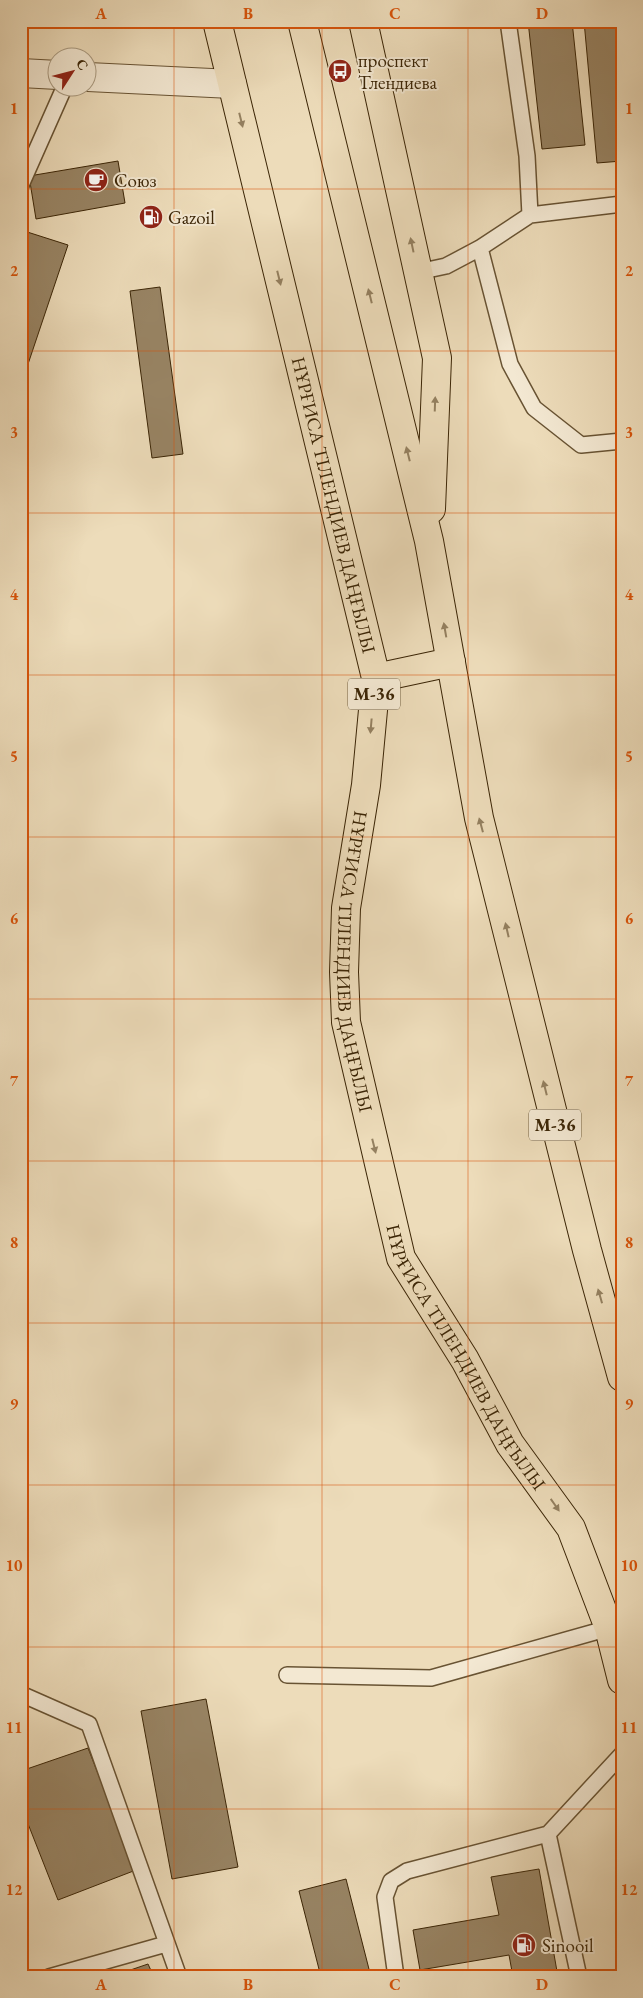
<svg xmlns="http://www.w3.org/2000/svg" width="643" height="1998" viewBox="0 0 643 1998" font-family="'EB Garamond',serif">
<rect width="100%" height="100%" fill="#eddcba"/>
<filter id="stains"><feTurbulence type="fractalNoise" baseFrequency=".004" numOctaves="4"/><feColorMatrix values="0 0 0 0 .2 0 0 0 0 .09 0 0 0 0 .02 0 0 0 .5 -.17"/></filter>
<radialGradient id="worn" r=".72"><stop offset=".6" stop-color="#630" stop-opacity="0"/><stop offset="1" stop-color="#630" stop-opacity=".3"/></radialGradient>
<!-- building -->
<path fill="#988464" stroke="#3b2506" d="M528 21H572L585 145 542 149Z
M584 21H622V161L597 163Z
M118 161 125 203 36 219 29 176Z
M21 230 68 245 21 385Z
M160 287 183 454 152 458 130 291Z
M616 363H622V408H619Z
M206 1699 238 1867 172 1879 141 1711Z
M88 1748 136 1870 58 1900 21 1806V1771Z
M539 1869 558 1977H513L509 1955 420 1970 413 1930 499 1915 491 1877Z
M346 1879 371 1977H321L299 1891Z
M148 1964 154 1977H110Z"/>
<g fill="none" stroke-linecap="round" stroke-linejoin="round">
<!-- service casing -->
<g stroke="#685333" stroke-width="18">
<path id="service" d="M508 21 527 156 530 215
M21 185 64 88
M480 248 510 364 534 408 581 445 622 441
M418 272 446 266 480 248 530 215 622 204
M287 1675 431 1678 609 1628
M21 1694 89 1724 179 1977
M49 1977 166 1944
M396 1977 385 1897 391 1881 407 1871 548 1834
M579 1977 548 1834 622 1754"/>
</g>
<!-- minor casing -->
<g stroke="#685333" stroke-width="30">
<path id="minor" d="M21 73 58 75
M88 77 232 84"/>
</g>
<!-- primary casing -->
<g stroke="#3b2506" stroke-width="30">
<g id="primary">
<path id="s1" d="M217 21 376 678 366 785 346 908 344 972 346 1022 401 1258 465 1360 510 1444 571 1528 609 1628 622 1680"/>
<path d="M302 21 429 541 479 818 587 1250 622 1377"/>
<path d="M363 21 437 358 431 509"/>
<path d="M376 678 451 662"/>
</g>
</g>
<!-- service -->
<use href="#service" stroke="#f3e8d2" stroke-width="15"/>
<!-- minor -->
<use href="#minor" stroke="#f3e8d2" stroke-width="28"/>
<!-- primary -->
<use href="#primary" stroke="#eddcba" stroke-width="28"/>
</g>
<!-- one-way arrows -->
<defs><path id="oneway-solid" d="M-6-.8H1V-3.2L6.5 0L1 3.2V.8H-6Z" transform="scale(1.25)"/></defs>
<g fill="#948060">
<use href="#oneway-solid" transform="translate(241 120) rotate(76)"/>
<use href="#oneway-solid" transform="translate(412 245) rotate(-102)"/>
<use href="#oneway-solid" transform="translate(279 278) rotate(76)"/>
<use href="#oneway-solid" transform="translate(370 296) rotate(-104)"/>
<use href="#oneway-solid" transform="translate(435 404) rotate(-88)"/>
<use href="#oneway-solid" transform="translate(408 454) rotate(-104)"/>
<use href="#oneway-solid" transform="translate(445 630) rotate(-100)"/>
<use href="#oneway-solid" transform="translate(371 726) rotate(95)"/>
<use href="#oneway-solid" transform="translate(481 825) rotate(-105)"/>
<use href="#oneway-solid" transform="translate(507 930) rotate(-103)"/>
<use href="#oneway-solid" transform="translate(545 1088) rotate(-104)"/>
<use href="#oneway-solid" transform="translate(374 1146) rotate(76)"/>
<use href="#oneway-solid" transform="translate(600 1296) rotate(-106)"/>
<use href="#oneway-solid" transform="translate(555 1505) rotate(55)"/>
</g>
<!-- grid -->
<path fill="none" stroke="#d7540b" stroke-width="1" stroke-opacity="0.55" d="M174 21V1977M322 21V1977M468 21V1977M21 189H622M21 351H622M21 513H622M21 675H622M21 837H622M21 999H622M21 1161H622M21 1323H622M21 1485H622M21 1647H622M21 1809H622"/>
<!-- icons -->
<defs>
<g id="bus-disc" transform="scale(1.25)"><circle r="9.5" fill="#8f2418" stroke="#f3e8d2"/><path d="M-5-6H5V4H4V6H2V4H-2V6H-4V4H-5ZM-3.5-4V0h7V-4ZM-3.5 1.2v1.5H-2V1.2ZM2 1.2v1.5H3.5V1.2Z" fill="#fff"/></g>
<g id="cafe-disc" transform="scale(1.25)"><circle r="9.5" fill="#8f2418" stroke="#f3e8d2"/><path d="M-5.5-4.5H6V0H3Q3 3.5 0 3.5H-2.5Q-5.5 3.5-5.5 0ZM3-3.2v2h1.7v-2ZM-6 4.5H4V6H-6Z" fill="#fff"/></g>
<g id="fuel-disc" transform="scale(1.25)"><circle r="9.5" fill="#8f2418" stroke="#f3e8d2"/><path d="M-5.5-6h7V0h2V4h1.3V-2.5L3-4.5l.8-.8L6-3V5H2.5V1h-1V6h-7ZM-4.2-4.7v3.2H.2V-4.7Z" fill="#fff"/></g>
</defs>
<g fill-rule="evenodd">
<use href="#bus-disc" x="340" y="71"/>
<use href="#cafe-disc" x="96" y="180"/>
<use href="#fuel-disc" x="151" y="217"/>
<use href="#fuel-disc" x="524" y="1945"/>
</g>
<g text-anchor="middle" stroke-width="4" stroke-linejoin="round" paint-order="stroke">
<!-- shield labels -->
<g fill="#f3e8d2" stroke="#726043" stroke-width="1">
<rect x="348" y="678.5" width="52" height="31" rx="4"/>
<rect x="529" y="1109.5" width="52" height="31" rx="4"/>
</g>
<g font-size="18" font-weight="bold" fill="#3b2506">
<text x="374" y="700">M-36</text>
<text x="555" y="1131">M-36</text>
</g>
<!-- poi labels -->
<g font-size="19" fill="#3b2506" stroke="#f3e8d2" text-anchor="start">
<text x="358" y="67">проспект<tspan x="358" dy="22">Тлендиева</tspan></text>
<text x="114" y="187">Союз</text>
<text x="168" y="224">Gazoil</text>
<text x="542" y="1952">Sinooil</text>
</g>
<!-- street labels -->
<g font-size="19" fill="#3b2506" stroke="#f3e8d2">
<text dy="7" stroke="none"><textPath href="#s1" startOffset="498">НҰРҒИСА ТІЛЕНДИЕВ ДАҢҒЫЛЫ</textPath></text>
<text dy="7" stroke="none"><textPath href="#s1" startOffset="962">НҰРҒИСА ТІЛЕНДИЕВ ДАҢҒЫЛЫ</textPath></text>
<text dy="7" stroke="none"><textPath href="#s1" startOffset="1382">НҰРҒИСА ТІЛЕНДИЕВ ДАҢҒЫЛЫ</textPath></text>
</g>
</g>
<!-- margin -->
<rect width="643" height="1998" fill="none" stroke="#eddcba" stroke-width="55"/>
<!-- north arrow -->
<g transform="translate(72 72) rotate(54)"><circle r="24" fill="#f3e8d2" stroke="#a99a80"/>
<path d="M0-4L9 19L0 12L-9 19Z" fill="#8f2418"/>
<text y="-8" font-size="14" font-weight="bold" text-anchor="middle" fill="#3b2506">С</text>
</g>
<rect x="28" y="28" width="588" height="1942" fill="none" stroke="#d7540b" stroke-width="2"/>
<g font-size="16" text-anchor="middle" font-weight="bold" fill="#d7540b">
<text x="101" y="19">A</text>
<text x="248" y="19">B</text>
<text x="395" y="19">C</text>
<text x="542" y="19">D</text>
<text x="14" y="114">1</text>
<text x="629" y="114">1</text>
<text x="14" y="276">2</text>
<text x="629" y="276">2</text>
<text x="14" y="438">3</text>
<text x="629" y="438">3</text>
<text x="14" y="600">4</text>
<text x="629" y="600">4</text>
<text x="14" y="762">5</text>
<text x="629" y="762">5</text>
<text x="14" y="924">6</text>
<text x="629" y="924">6</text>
<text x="14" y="1086">7</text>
<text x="629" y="1086">7</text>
<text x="14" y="1248">8</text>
<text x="629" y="1248">8</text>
<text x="14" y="1409">9</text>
<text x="629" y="1409">9</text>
<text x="14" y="1571">10</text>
<text x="629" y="1571">10</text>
<text x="14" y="1733">11</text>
<text x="629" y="1733">11</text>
<text x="14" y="1895">12</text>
<text x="629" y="1895">12</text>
<text x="101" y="1990">A</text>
<text x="248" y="1990">B</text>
<text x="395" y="1990">C</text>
<text x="542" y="1990">D</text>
</g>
<rect width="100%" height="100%" filter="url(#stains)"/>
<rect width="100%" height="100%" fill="url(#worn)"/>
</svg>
